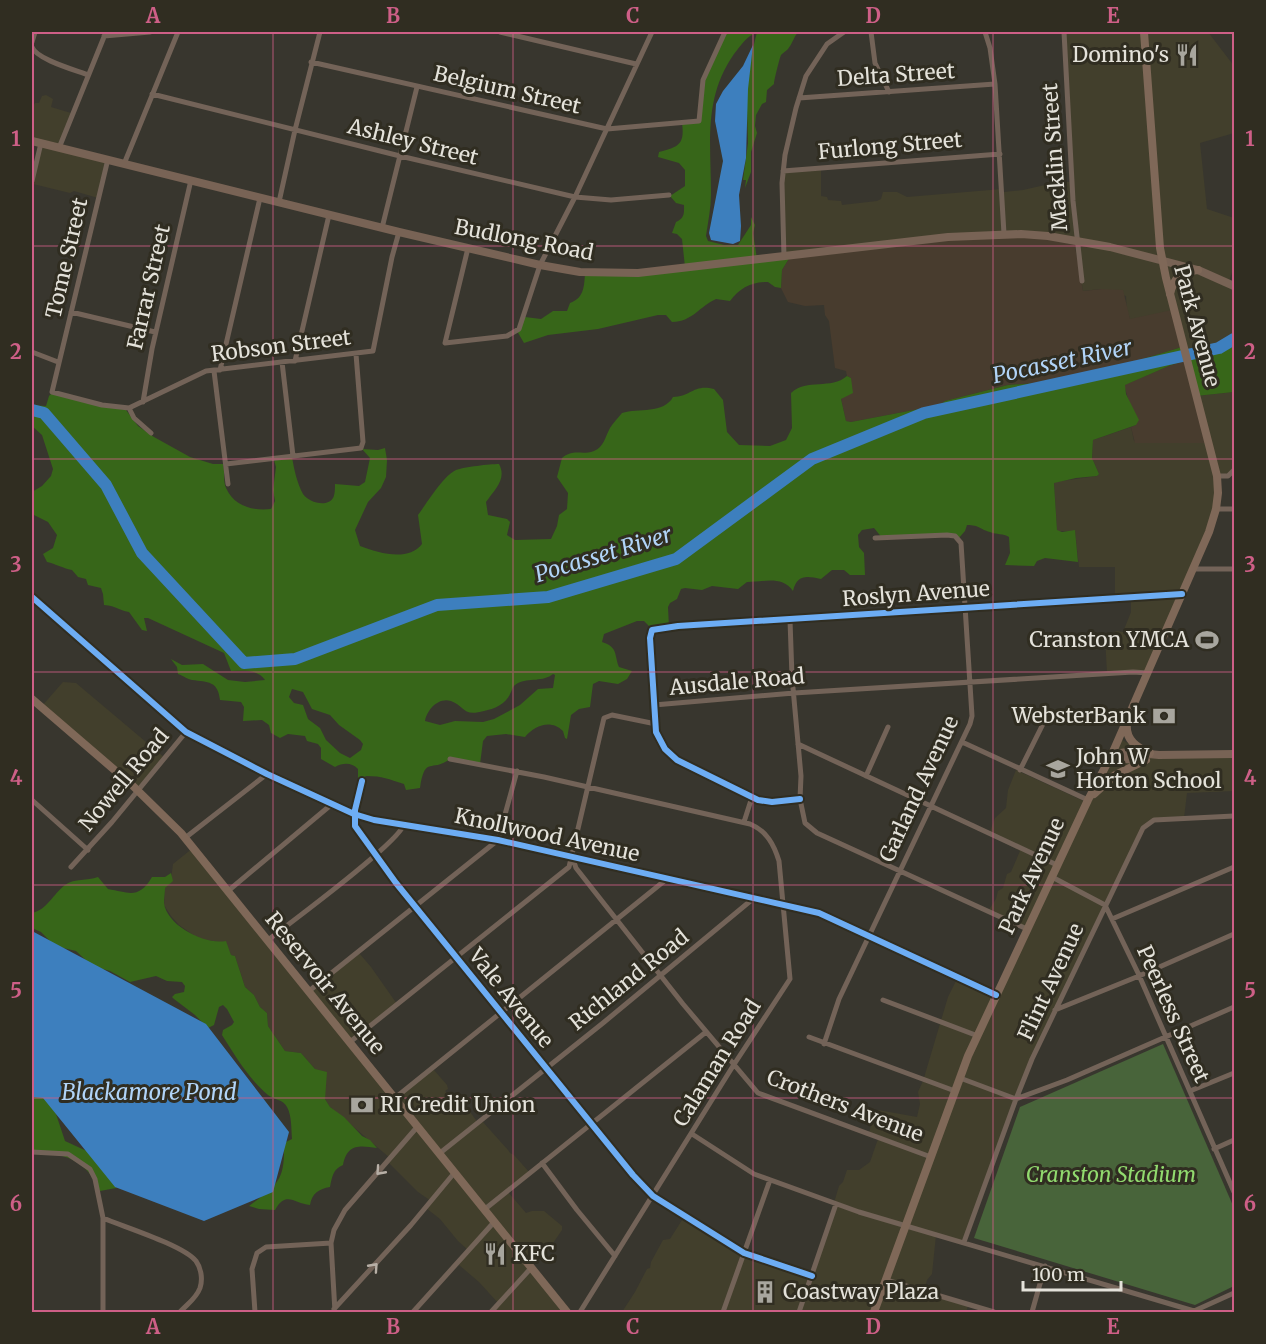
<svg xmlns="http://www.w3.org/2000/svg" width="1266" height="1344" viewBox="0 0 1266 1344" font-family="Merriweather,serif">
<rect width="100%" height="100%" fill="#38362e"/>
<!-- built -->
<path fill="#423f2c" d="M1064 32H1208L1234 66V133L1200 143 1207 209 1234 218V267L1229 281 1234 286V334L1219 353 1205 351 1198 347 1184 351 1130 319 1127 311 1126 296 1102 289 1083 291 1074 241 785 257 784 172 821 169V196L827 197 828 200 841 201 842 205 877 201 881 199 883 192H897L907 197 1002 189 1004 192 1023 190 1058 182H1072Z
M46 95 53 99 51 107 71 113 60 146 107 160 98 198 74 191 70 193 33 184 41 144 32 141V108L35 103H39L42 96Z
M1234 392V471L1218 477 1215 517 1148 670 1107 673 1105 636 1117 631 1123 632 1131 612V598L1115 597V567H1079L1075 531H1057L1054 482 1097 476 1099 474 1092 458 1093 440 1131 427 1134 441 1208 443 1196 396Z
M63 682 76 683 165 758 139 791 42 706Z
M1117 737 1147 754H1234V791L1187 793 1184 818 1154 820 1143 829 1034 1057 965 1242 936 1235 932 1274 927 1280 924 1291 968 1306 966 1312H622L635 1292 647 1269 650 1268 651 1262 663 1240 670 1239 684 1217 746 1254 812 1276 839 1186 843 1182 847 1170H859L870 1162 878 1139 869 1134 872 1119 878 1110 917 1117 920 1104 918 1092 923 1081 948 997 957 979 993 994 1025 929 988 911 996 899 998 891 1003 888 1007 874 1011 872 1020 851 989 834 995 818 1006 808 1008 790 1016 770 1086 802Z
M193 848 308 989 359 953 371 967 397 1004 352 1041 393 1097 433 1069 447 1085 448 1089 445 1091 458 1103 463 1102 478 1123 482 1121 508 1150 510 1153 514 1155 529 1172 508 1192 526 1213 532 1211H544L562 1226V1230L547 1252 532 1265 570 1312H494L499 1304 479 1282 459 1265 468 1250 458 1241 440 1219 426 1208 431 1201 418 1192 389 1163 390 1158 330 1107 325 1099 315 1069 301 1053 285 1051 268 1026 267 1013 260 1007 254 995 245 987 235 956 231 955 227 946 220 942 199 939 179 925 171 916 164 905 165 888 171 879 173 864Z"/>
<!-- industrial -->
<path fill="#483c2e" d="M1005 234 1074 241 1083 291 1102 289 1123 290 1130 319 1172 310 1182 347 1100 372 1053 382 1008 385 945 401 940 405 867 419 851 422 846 421 841 399 851 378 847 376 846 371 835 368 829 321 825 315 824 305 805 306 788 302 781 288 782 270 790 257Z
M1184 361 1208 443H1135L1131 427 1136 425 1124 385 1171 365Z"/>
<!-- green -->
<path fill="#48643a" d="M1163 1044 1234 1208V1286L1195 1305 974 1238 1020 1107Z"/>
<!-- forest -->
<path fill="#376619" fill-rule="evenodd" d="M726 32H798C794 37 792 44 788 49 786 51 783 53 781 55 780 57 774 80 774 84L767 90 766 102 762 104 756 115 755 126 757 133 751 152V172L745 188 746 180H743L748 143 746 77 757 32C746 37 741 45 734 54 703 98 711 144 711 194 711 208 708 222 706 236L708 241 724 245H738L751 225V217L755 225 753 233 757 259 790 257 782 270 781 288 775 287 768 282C751 282 740 288 730 301L716 299C700 306 692 322 672 322L666 315H658L598 329 548 335 524 343 517 331 525 317 541 319 553 311H567L570 303C584 298 584 287 585 274L685 267 682 239 677 234 672 233 676 222C685 218 684 213 684 205L676 203 670 196 685 186V170L679 163 658 157 659 152C678 147 685 145 682 123L697 121 704 77Z
M1234 334V392L1196 396 1184 361 1171 365 1125 385 1126 394 1139 420 1136 425 1093 440 1092 458 1099 474 1097 476 1076 478 1054 483 1057 530 1062 532 1075 530 1078 562 1045 558 1037 561 1034 566 1005 565 1010 553 1009 537C1003 533 997 535 990 532 979 529 980 525 967 525L965 531 958 539 954 536 883 539 874 528 862 530 858 535 859 547 864 553 865 575H850L844 570H832L821 579C807 576 797 574 793 591 782 575 763 582 747 582L738 589 712 586 702 590 685 588 681 589 677 599 670 603 668 607 669 627 653 630 644 621H637L604 634 602 642C618 647 614 654 619 667L632 671 627 679 618 684 599 681 593 684 590 707 579 709 571 715 567 739 565 738 563 731C551 719 535 725 525 737L506 734 487 736 483 741 480 764 450 759C431 773 425 755 420 788L406 790 404 784C388 779 383 776 366 776L358 782V769C351 762 343 763 335 767L321 759V748L318 744 307 741 305 736 288 734 280 738 271 733 269 725 262 720 243 721 244 707 241 702 220 700C218 681 208 682 192 680 187 679 184 676 178 674L177 667 171 659 182 665 203 664 228 680 245 682 265 680C258 669 244 671 231 671L224 653 148 618H144L147 631 142 630 129 612C118 610 117 606 104 605L103 594 101 588 88 585 86 579 78 577 72 570C62 568 56 564 47 562L43 554 53 548 57 535 48 522 34 515 32 516V492L42 486 51 476 53 469 42 435 32 426V405L46 406 49 396 53 392 126 410 138 426 154 437 190 457 213 464H223C225 471 223 481 226 488 234 506 252 511 271 509L275 501 273 490 276 467 274 460 292 457C294 469 297 483 303 494 308 502 327 508 333 498 335 495 335 488 335 484L359 486 365 482 370 458 362 449 378 450 385 448 387 460 386 477 381 488 368 502 355 530 360 546C379 553 408 562 422 544L418 515C427 503 443 476 456 470 464 467 490 464 499 464 507 479 495 489 486 502L488 515 507 519 510 522 507 535 515 540 551 539 557 526 559 515 567 509 568 493 557 477 562 458C575 448 580 456 594 451 604 447 605 437 610 428 613 423 618 418 622 413 638 408 664 414 673 397 691 397 693 384 714 389L723 400 727 432 739 445 770 446 786 440 792 428 791 393C807 378 831 390 847 376L851 378 853 393 841 399 846 421 851 422 940 405 945 401 1008 385 1053 382 1100 372 1182 347 1184 351 1201 347 1205 351 1214 352 1215 348ZM553 674 555 675 553 688 538 689 520 705 494 719 483 722 455 721 440 725 425 721C427 710 438 697 451 701 465 706 462 717 484 711 494 709 506 704 510 694 513 689 512 686 518 683 528 678 544 682 553 674ZM292 689 303 692 312 709 330 715 339 725 360 740 363 744 361 750 350 758 340 753 326 740 320 728 308 719 303 705 294 703 289 697Z
M171 873 173 881 165 888C165 893 164 898 164 903 167 926 205 945 226 941L231 955 235 956 245 987 254 995 260 1007 267 1013 268 1026 285 1051 301 1053 315 1069 327 1072 325 1099 330 1107 344 1117 362 1136 370 1140 377 1148C359 1145 347 1144 343 1165 333 1169 332 1177 330 1187 319 1189 312 1193 310 1205 295 1204 286 1190 275 1210L259 1209 249 1206C278 1184 285 1181 284 1143L292 1139C291 1129 292 1116 287 1107 283 1099 274 1100 268 1095 248 1078 236 1057 222 1035L223 1030 232 1025 234 1022 227 1009 223 1005 219 1007 214 1025 208 1028 195 1015 174 999 172 997 175 994 184 992 185 986 182 982 167 981 156 976 130 982 110 971 92 966 76 951 55 946 41 932 32 928V913C47 910 53 894 65 885 75 878 87 881 98 877L108 889C130 893 139 899 152 877H165Z
M32 1095 46 1099 56 1114 65 1141 91 1153 120 1183 116 1188 100 1191C86 1159 64 1153 32 1153Z"/>
<!-- water -->
<path fill="#3d7fbe" d="M753 45 748 89 746 158 739 195 741 226 740 241 733 244 711 240 709 233 723 161 715 121 716 104 723 91 743 66Z
M32 931 206 1024 289 1132 273 1192 204 1221 115 1187 43 1098 32 1097Z"/>
<g fill="none" stroke-linecap="round" stroke-linejoin="round">
<!-- river -->
<path stroke="#3d7fbe" stroke-width="12" d="M32 410 44 413 106 485 142 553 244 663 295 659 437 605 548 597 676 559 812 459 924 413 1219 348 1234 339"/>
<!-- street -->
<path stroke="#736358" stroke-width="5" d="M500 32 636 64
M871 32 875 63 889 92
M985 32 990 48 995 84 1004 234
M1064 32 1073 201 1082 281
M104 36 150 32
M32 42 35 32
M32 47C36 59 75 70 88 75
M311 62 607 129 699 121 703 80 725 32
M152 94 400 156 575 197 611 200 669 195
M799 98 995 84
M59 148 106 32
M108 159 52 392 102 405 129 408
M124 164 178 32
M783 171 1000 154
M32 181 41 143
M279 202 295 130 320 32
M382 228 417 87
M468 248 445 343 507 336 519 329 540 265 575 197 652 32
M784 257 782 183 785 155 796 108 806 76 827 44 844 32
M71 312 155 332
M32 352 58 362
M295 361 329 215
M282 362 293 456
M220 370 260 198
M214 371 228 484
M143 402 152 349 191 180
M129 408 206 371 373 351 392 257 399 232
M129 408 134 418 151 433
M226 464 361 448 363 442 356 354
M1217 476H1228L1234 470
M1216 509H1234
M1193 569H1234
M32 597 186 732 267 774 354 814 374 820 498 840 819 913 996 995
M790 620 792 677 801 776 800 799 805 823 817 833 1027 929
M654 705 794 693 1133 672 1148 673
M962 742 1088 800
M798 744 1057 865
M450 759 544 777 750 824C767 831 774 845 779 861L790 979 733 1066 580 1312
M1020 770 1046 718
M866 776 888 727
M362 781 355 810V826L396 883 633 1175 653 1196 744 1253 812 1276
M800 799 772 802 758 800 677 760 665 749 656 732 650 638 652 630 678 626 1182 594
M32 800 88 850
M744 822 752 797
M185 838 267 774
M572 856 576 868 683 1004 758 1093 931 1157
M71 867 112 822 186 732
M1052 877 1105 905 1138 973 1234 1192
M228 891 332 804
M1112 919 1234 867
M268 940C290 923 400 842 404 824
M309 991 498 840 517 771
M883 1000 978 1036
M1055 1010 1139 976 1234 934
M809 1037 955 1091
M350 1042 569 867 604 718 612 715 656 724
M824 1044 839 999 970 724 972 716 961 543 955 536 947 535 875 538
M960 1078 1016 1099 1067 1080 1234 1007
M1190 1091 1234 1073
M395 1098 668 878
M692 1134 754 1174 859 1212 1194 1311 1234 1293
M1214 1149 1234 1140
M32 1152 68 1154 90 1169 95 1179 103 1218V1312
M440 1153 603 1023 754 898
M542 1163 577 1210 615 1256
M485 1209 706 1032
M103 1218C124 1227 183 1245 196 1261 201 1268 203 1279 200 1288 196 1299 187 1304 180 1312
M964 1242 1016 1099 1032 1059 1143 828 1154 820 1234 816
M886 1280 994 1312
M334 1309 411 1225 455 1172
M255 1312 252 1269 257 1253 266 1247 331 1243
M335 1312 331 1243 334 1230 345 1210 418 1126
M413 1312 495 1221
M491 1312 532 1267
M723 1312 770 1180
M799 1312 836 1204
M1032 1312 1045 1266"/>
<!-- secondary -->
<path stroke="#786355" stroke-width="8" d="M32 141 399 232 540 265 580 272 638 273 948 237 1021 234 1048 236 1110 247 1198 270 1234 286
M1112 754 1128 752 1159 755 1234 754
M1112 754 1122 759 1145 760
M1192 1312H1198"/>
<!-- primary -->
<path stroke="#7f6858" stroke-width="8" d="M1170 294C1174 277 1181 272 1198 270
M32 699 132 785 181 833 567 1312
M1127 724C1125 740 1137 748 1150 753
M1094 794 1115 775 1146 760
M874 1312 968 1056 1088 800 1112 754 1209 532 1216 509 1218 493 1217 476 1166 278 1160 248 1144 32"/>
<!-- cycleway casing -->
<g stroke="#302d21" stroke-width="10">
<path id="cycleway" d="M32 597 186 732 267 774 354 814 374 820 498 840 819 913 996 995
M362 781 355 810V826L396 883 633 1175 653 1196 744 1253 812 1276
M800 799 772 802 758 800 677 760 665 749 656 732 650 638 652 630 678 626 1182 594"/>
</g>
<!-- cycleway -->
<use href="#cycleway" stroke="#6dadf4" stroke-width="6"/>
</g>
<!-- one-way arrows -->
<defs><path id="oneway-chevron" d="M-2-3.5L2.5 0L-2 3.5" fill="none" stroke-width="1.6" stroke-linecap="round" stroke-linejoin="round" transform="scale(1.5)"/></defs>
<g stroke="#b7afa6">
<use href="#oneway-chevron" transform="translate(380 1171) rotate(132)"/>
<use href="#oneway-chevron" transform="translate(374 1267) rotate(-48)"/>
</g>
<!-- grid -->
<path fill="none" stroke="#ce5f87" stroke-width="1.5" stroke-opacity="0.55" d="M273 32V1312M513 32V1312M753 32V1312M993 32V1312M32 246H1234M32 459H1234M32 672H1234M32 885H1234M32 1098H1234"/>
<!-- icons -->
<defs>
<g id="restaurant-bare" transform="scale(1.8)"><path d="M-5-6h1v4h1v-4h1v4h1v-4h1v5L-1.5 .5V6h-2V.5L-5-1ZM5-6V6H3V1.5H1.5Q1.5-4 5-6Z" fill="#a8a69e" stroke="#302d21" stroke-width="2.5" paint-order="stroke"/></g>
<g id="stadium-bare" transform="scale(1.8)"><path d="M0-5a6.5 5 0 1 0 0 10a6.5 5 0 1 0 0-10ZM-3.5-1.8h7v3.6h-7Z" fill="#a8a69e" stroke="#302d21" stroke-width="2.5" paint-order="stroke"/></g>
<g id="bank-bare" transform="scale(1.8)"><path d="M-6-4H6V4H-6ZM0-2.3a2.3 2.3 0 1 0 0 4.6a2.3 2.3 0 1 0 0-4.6Z" fill="#a8a69e" stroke="#302d21" stroke-width="2.5" paint-order="stroke"/></g>
<g id="school-bare" transform="scale(1.8)"><path d="M0-5L7-2L0 1L-7-2ZM-4 1L0 2.5L4 1V4Q0 6-4 4Z" fill="#a8a69e" stroke="#302d21" stroke-width="2.5" paint-order="stroke"/></g>
<g id="building-bare" transform="scale(1.8)"><path d="M-4-6H4V6H1V3H-1V6H-4ZM-2.5-4.3h1.7v1.8h-1.7ZM.8-4.3h1.7v1.8H.8ZM-2.5-1h1.7V.8h-1.7ZM.8-1h1.7V.8H.8Z" fill="#a8a69e" stroke="#302d21" stroke-width="2.5" paint-order="stroke"/></g>
</defs>
<g fill-rule="evenodd">
<use href="#restaurant-bare" x="1187" y="55"/>
<use href="#stadium-bare" x="1207" y="640"/>
<use href="#bank-bare" x="1164" y="716"/>
<use href="#school-bare" x="1058" y="769"/>
<use href="#bank-bare" x="362" y="1105"/>
<use href="#restaurant-bare" x="495" y="1254"/>
<use href="#building-bare" x="765" y="1292"/>
</g>
<g text-anchor="middle" stroke-width="6" stroke-linejoin="round" paint-order="stroke">
<!-- poi labels -->
<g font-size="21" fill="#e4e2da" stroke="#302d21" text-anchor="start">
<text x="1169" y="62" text-anchor="end">Domino's</text>
<text x="1189" y="647" text-anchor="end">Cranston YMCA</text>
<text x="1146" y="723" text-anchor="end">WebsterBank</text>
<text x="1076" y="764">John W<tspan x="1076" dy="24">Horton School</tspan></text>
<text x="380" y="1112">RI Credit Union</text>
<text x="513" y="1261">KFC</text>
<text x="783" y="1299">Coastway Plaza</text>
</g>
<!-- street labels -->
<g font-size="21" fill="#e4e2da" stroke="#302d21">
<text transform="translate(896 75) rotate(-4)" y="7">Delta Street</text>
<text transform="translate(507 90) rotate(13)" y="7">Belgium Street</text>
<text transform="translate(413 142) rotate(14)" y="7">Ashley Street</text>
<text transform="translate(890 146) rotate(-5)" y="7">Furlong Street</text>
<text transform="translate(1055 157) rotate(-94)" y="7">Macklin Street</text>
<text transform="translate(524 240) rotate(11)" y="7">Budlong Road</text>
<text transform="translate(67 258) rotate(-77)" y="7">Tome Street</text>
<text transform="translate(149 287) rotate(-77)" y="7">Farrar Street</text>
<text transform="translate(1197 326) rotate(75)" y="7">Park Avenue</text>
<text transform="translate(281 346) rotate(-7)" y="7">Robson Street</text>
<text transform="translate(916 594) rotate(-4)" y="7">Roslyn Avenue</text>
<text transform="translate(737 682) rotate(-5)" y="7">Ausdale Road</text>
<text transform="translate(124 780) rotate(-50)" y="7">Nowell Road</text>
<text transform="translate(919 789) rotate(-65)" y="7">Garland Avenue</text>
<text transform="translate(547 835) rotate(12)" y="7">Knollwood Avenue</text>
<text transform="translate(1032 876) rotate(-65)" y="7">Park Avenue</text>
<text transform="translate(629 980) rotate(-39)" y="7">Richland Road</text>
<text transform="translate(1051 982) rotate(-65)" y="7">Flint Avenue</text>
<text transform="translate(325 983) rotate(51)" y="7">Reservoir Avenue</text>
<text transform="translate(511 998) rotate(51)" y="7">Vale Avenue</text>
<text transform="translate(1173 1014) rotate(66)" y="7">Peerless Street</text>
<text transform="translate(717 1063) rotate(-58)" y="7">Calaman Road</text>
<text transform="translate(845 1106) rotate(21)" y="7">Crothers Avenue</text>
</g>
<!-- park labels -->
<g font-size="21" font-style="italic" fill="#91da6e" stroke="#302d21">
<text x="1111" y="1182">Cranston Stadium</text>
</g>
<!-- water labels -->
<g font-size="22" font-style="italic" fill="#b1d4f8" stroke="#302d21">
<text transform="translate(1062 361) rotate(-12)" y="8">Pocasset River</text>
<text transform="translate(603 554) rotate(-17)" y="8">Pocasset River</text>
<text x="149" y="1100">Blackamore Pond</text>
</g>
</g>
<!-- border -->
<rect width="1266" height="1344" fill="none" stroke="#302d21" stroke-width="66"/>
<!-- scale -->
<path d="M1023 1281v9h98v-9" fill="none" stroke="#e4e2da" stroke-width="3"/>
<text x="1032" y="1281" font-size="18" fill="#e4e2da" stroke="#302d21" stroke-width="4.5" paint-order="stroke">100 m</text>
<rect x="33" y="33" width="1200" height="1278" fill="none" stroke="#ce5f87" stroke-width="2"/>
<g font-size="20" text-anchor="middle" font-weight="bold" fill="#ce5f87">
<text x="153" y="23">A</text>
<text x="393" y="23">B</text>
<text x="633" y="23">C</text>
<text x="873" y="23">D</text>
<text x="1113" y="23">E</text>
<text x="16" y="146">1</text>
<text x="1250" y="146">1</text>
<text x="16" y="359">2</text>
<text x="1250" y="359">2</text>
<text x="16" y="572">3</text>
<text x="1250" y="572">3</text>
<text x="16" y="785">4</text>
<text x="1250" y="785">4</text>
<text x="16" y="998">5</text>
<text x="1250" y="998">5</text>
<text x="16" y="1211">6</text>
<text x="1250" y="1211">6</text>
<text x="153" y="1334">A</text>
<text x="393" y="1334">B</text>
<text x="633" y="1334">C</text>
<text x="873" y="1334">D</text>
<text x="1113" y="1334">E</text>
</g>
</svg>
